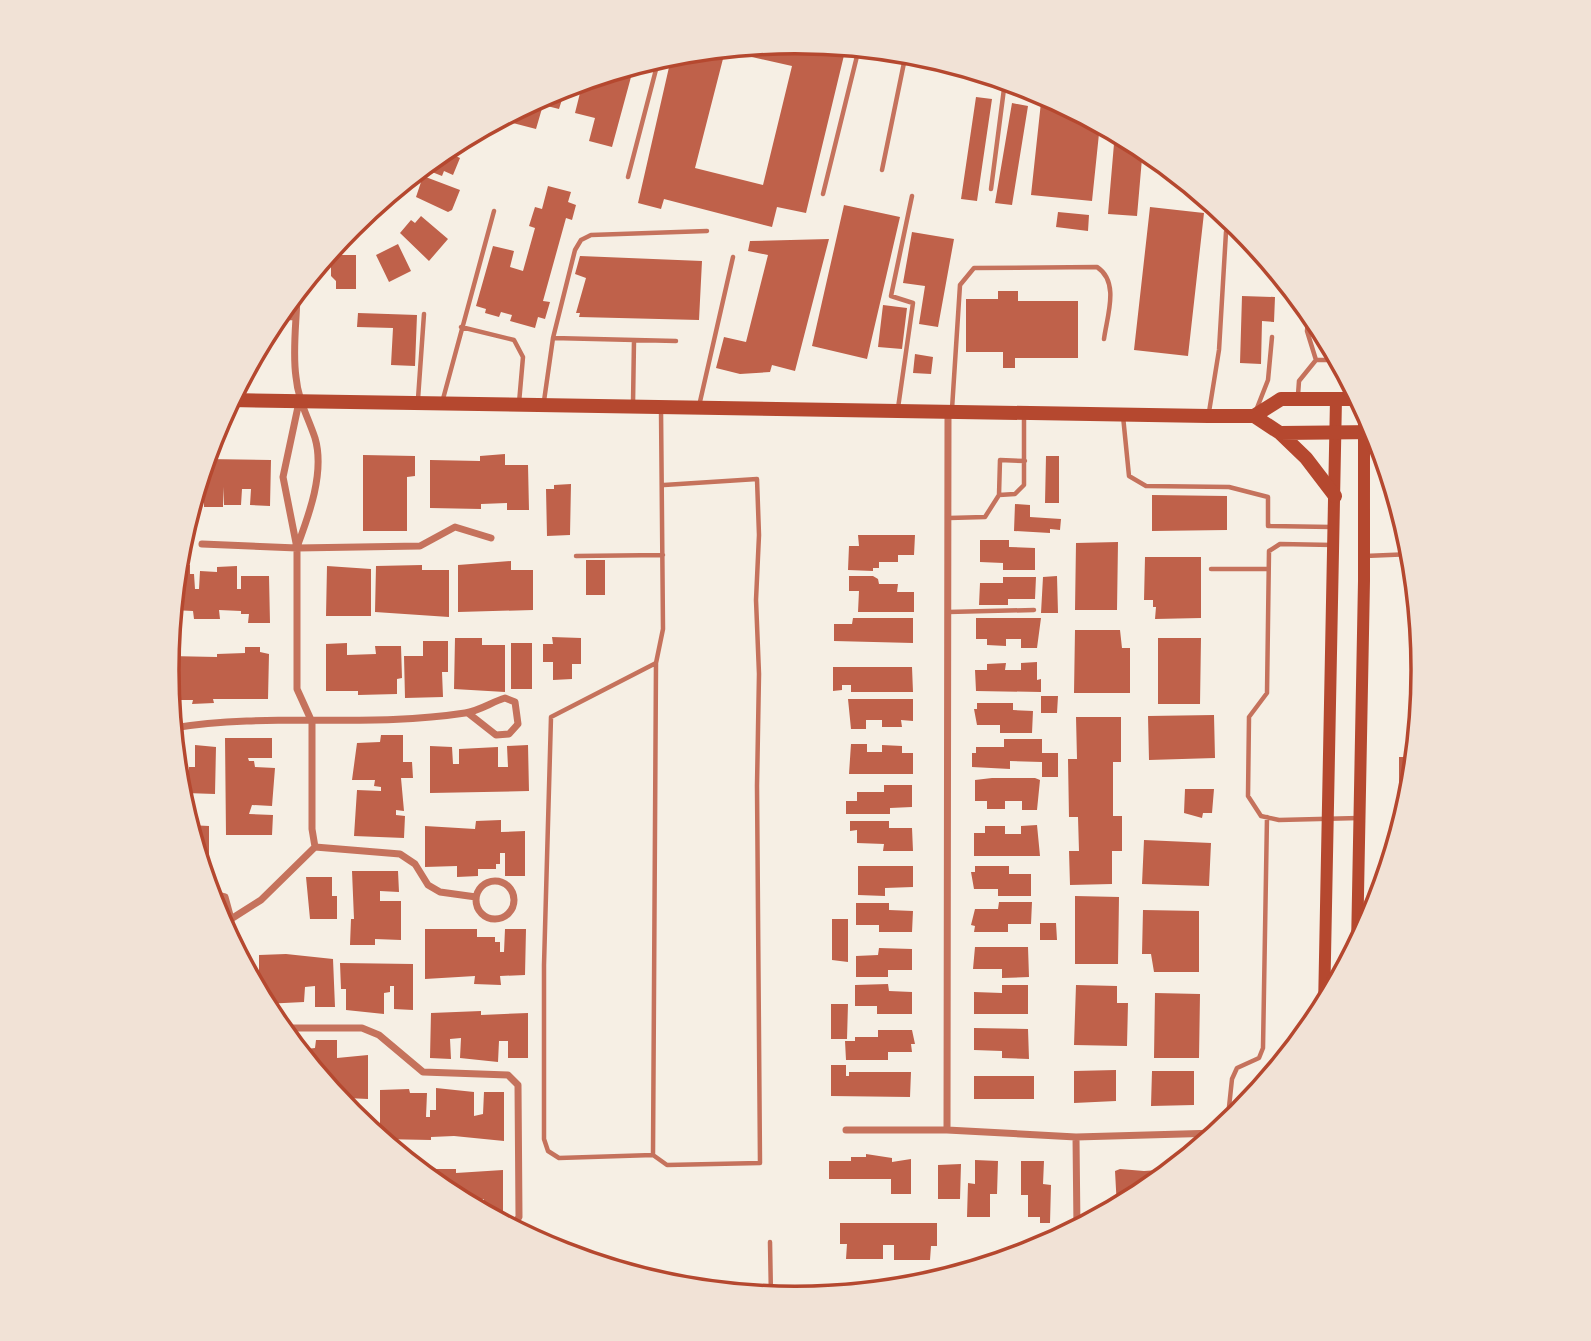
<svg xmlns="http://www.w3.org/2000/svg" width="1591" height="1341" viewBox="0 0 1591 1341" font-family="Rubik,sans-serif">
<rect width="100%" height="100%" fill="#f6efe4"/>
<!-- building -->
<path fill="#bf614a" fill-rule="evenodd" d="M796 42 846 47 806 213 777 207 772 227 664 199 661 209 638 203 672 54ZM725 51 792 66 763 185 695 168Z
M634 66 612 147 589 141 595 118 575 113 582 85 577 83Z
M566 87 559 109 543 105 536 129 509 122 512 113Z
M1042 93 1100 124 1092 201 1031 195Z
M976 97 992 99 977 201 961 199Z
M1012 103 1028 106 1012 205 995 203Z
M1115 132 1143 147 1137 216 1108 214Z
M443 150 460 158 453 175 444 171 442 176 422 168Z
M423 176 460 190 452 210 448 212 416 197Z
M548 186 571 192 568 202 576 205 572 220 566 218 543 301 550 302 545 319 538 317 535 328 510 321 512 315 501 312 499 317 485 313 486 309 476 306 493 246 514 251 510 267 523 271 535 228 529 226 535 207 542 209Z
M844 205 900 217 867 359 812 346Z
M1150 207 1204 213 1188 356 1134 350Z
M1058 212 1089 215 1088 231 1056 227Z
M421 216 448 239 429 261 400 233 411 220 415 223Z
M912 232 954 239 938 327 919 324 925 286 903 283Z
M829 239 795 371 772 365 770 372 740 374 716 368 724 337 746 342 768 255 748 251 750 241Z
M398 244 411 271 389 282 376 255Z
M331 255H356V289H336V281L331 276Z
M580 256 702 261 699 320 579 317 580 313H576L586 278 575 274Z
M998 291H1018V301H1078V358H1015V368H1003V352H966V299H998Z
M1242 296 1275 297 1274 322 1262 321 1261 364 1240 363Z
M883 305 907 308 902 349 878 347Z
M358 313 417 315 415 366 391 365 393 328 357 327Z
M915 354 933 357 931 374 913 373Z
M505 454V465H528L529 510H507V503L481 504V509L430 508V460L480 461V456Z
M363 455 415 456V476L407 477V531H363Z
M1046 456H1059V503H1045Z
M206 459 271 460 270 506 250 505 251 489H242L241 505H224L223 487V507H204V485H198Z
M571 484 570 535 547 536 546 489H554V485Z
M1152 495 1227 496V530L1152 531Z
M1015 504 1030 505V517L1061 519 1060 530 1050 529V533L1014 531Z
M858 535H915L914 555H898V562H879V568H873V571L848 570 849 546H859Z
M980 540H1009V547L1035 548V570H1003V563L980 562Z
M1118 542 1117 610H1075L1076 543Z
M1145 557H1201V618L1155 619 1156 607H1153V600H1144Z
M586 560H605V595H586Z
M511 561V570H533V610L458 612V565Z
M177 565H190V574H194L195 589H199L200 571 217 572V567L237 566V589H241V576H269L270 623H248L249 614H241V611L219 610 220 619H194L193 611 173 610Z
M422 565V570H449V617L375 612 376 566Z
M327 566 371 569V616H326Z
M849 576H873L878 579 879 584H898L897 592H914V612H858L859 591H849Z
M1057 576 1058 613H1041L1043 577Z
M1003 577H1036L1035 599H1008V605H979L980 583H1003Z
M853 618H913V643L834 641V624H852Z
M976 618H1041L1037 648H1021V639H1006V646L987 645V639H976Z
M1413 624H1419L1423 658H1415Z
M1075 630H1120L1122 648H1130V693H1074Z
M552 637 581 638V664H572V679L553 680V662H543V644H553Z
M455 638H482V645H505V692L454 689Z
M1158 638H1201L1200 704H1158Z
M423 641H448V672H442L443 697 405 698 404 656H423Z
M347 643V655L376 654 375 646H401L402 678 397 679V694L358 695V691H326V644Z
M511 643H532V689H511Z
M245 647H260V652L269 654 268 699H213L214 703 192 704 193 700H175V677H168L169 656 217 657V654L245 653Z
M1037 662V680L1041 679V692L976 691 975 670H987V664L1006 663 1005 670H1021V663Z
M833 667H912L913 692H851V685H842V690L833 691Z
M1041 696H1058L1057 713H1041Z
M848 699H913V721L901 720 902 727H882V720H866V729H851Z
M977 703H1013V710L1033 711 1032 733H1000V725H977L974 709H977Z
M1214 715 1215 758 1149 760 1148 716Z
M1076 717H1121V762H1113V816H1122V851H1112V884L1070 885 1069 851H1079L1078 817H1069L1068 759H1077Z
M381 735H403V762H412L413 778H401L404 811 396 810V815L405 816 404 838 354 836 357 790 381 791V787L374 786 375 780H352L357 743 380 742Z
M225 738H272V758H248L249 761H254L255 767 275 768 272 806 252 805 249 814 273 815 272 835H226Z
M1004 739H1042V753H1058V777H1042V762L1010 761V769L972 767V753H976V747H1004Z
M851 744H867V752H882V745L902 746V753H913V774H849Z
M195 745 216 747 215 794 186 793V797H180L175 751H185L186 773 189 774V767H195Z
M528 745 529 791 430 793V746L452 747 453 764H459V749L498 747V767H508L507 746Z
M1399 757H1415L1413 782H1399Z
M992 778H1035L1040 780 1037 810H1022V801H1005V809H987V801H975V780Z
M884 785H912V807L890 808V814H846V801H857V792H884Z
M1185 789H1214L1212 813H1203L1202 818 1184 813Z
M501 820V832L525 831V876H505V853H500V864H496V869H478V876L457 877V866L425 867V826L475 829 476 821Z
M850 821H889V828H912L913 851H883L884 844 857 843V830L850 831Z
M189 825 209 826V875H204Z
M1037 825 1040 856H974V833H985V826H1005V834H1021V826Z
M1144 840 1211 843 1209 886 1142 884Z
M858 866H913V887L885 888V896L858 895Z
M975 866H1009V874H1031V896H998V889H974L971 872H975Z
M352 871H398L399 892 380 891V901H401V940L375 939V945H350L351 919H354Z
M306 877H332V896H337V919H310Z
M1075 896 1119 897 1118 964H1075Z
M999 902H1032L1031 924H1008V932H974L975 926 971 925 975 909H998Z
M856 903H889V910L913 911 912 932H879V925H856Z
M1143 910 1199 911V972H1154L1151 954H1142Z
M832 919H848V962L832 960Z
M1040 923H1056L1057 940H1040Z
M425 929H477V937H495V942H500V952H504L505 929H526L525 975 500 976 501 985 474 984 475 976 425 979Z
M975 947H1028L1029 977 1002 978V969H973Z
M879 948 912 949V970H888V977H856V956L878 955Z
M286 954 333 959 335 1007H315V986L305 987 304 1002 264 1004 259 994V955Z
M340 963 413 964V1010L394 1009V986H390V992L384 993V1014L346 1010V989H341Z
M888 984 889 991 912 992V1014H877V1006H855V985Z
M1002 985H1028V1014H974V992L1002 993Z
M1076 985 1117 986V1003H1128L1127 1046 1074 1045Z
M1155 993 1200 994 1199 1058H1154Z
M831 1004H848L847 1039H831Z
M481 1011V1015L528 1013V1058H508V1041H499L498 1062 460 1058 461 1038 450 1039 451 1059 430 1058 431 1013Z
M974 1028 1028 1029 1029 1059 1002 1058V1051L974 1050Z
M878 1030H912L915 1044H911L912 1052H888V1060H846L845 1041H855V1037H878Z
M316 1040H337V1058L368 1055V1099L347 1098V1091L328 1087 298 1050 315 1048Z
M831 1065H846V1076H849V1072H911L910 1097 831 1096Z
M1116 1070V1101L1074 1103V1071Z
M1152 1071H1194V1105L1151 1106Z
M974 1076H1034V1099H974Z
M436 1088 474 1092V1116L483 1114 484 1092H504V1141L454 1136 431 1137V1140L380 1139V1090L409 1089 410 1093H427L426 1117H430V1110H436Z
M866 1154 892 1158V1162L911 1159V1194H891V1179H829V1161H851V1157H866Z
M975 1160 998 1161 997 1194H990V1217H967L968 1183 975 1184Z
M1021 1161H1044L1043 1184 1051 1185 1050 1223H1040V1217H1028V1195H1021Z
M961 1164 960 1199H938V1165Z
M430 1169H456V1173L503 1170V1217L483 1213 484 1199H474V1208L446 1193 420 1171Z
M1120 1169 1144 1171 1174 1169 1144 1193 1117 1208 1115 1171Z
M840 1223H937V1246H931L930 1260H894V1245H883V1259H846L847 1244H840Z
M973 1259H996V1263L973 1270Z"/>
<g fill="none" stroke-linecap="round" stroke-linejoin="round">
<!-- service -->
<path stroke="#c5725c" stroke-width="4.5" d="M882 170 906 53
M628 177 659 58
M991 189 1005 81
M823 194 859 48
M1309 310 1307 331 1316 360
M276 318H296
M461 327 514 340 523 357 519 403
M553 338 676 341
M1316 360H1339
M1298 395 1299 381 1316 360
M418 399 424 314
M443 399 494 211
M544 401 553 338 575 250 581 240 591 235 707 231
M633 404 634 340
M699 406 733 257
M898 408 913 303 891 296 912 196
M1257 408 1268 380 1272 337
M661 409 663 629 656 663 653 1155 667 1165 760 1163 757 786 759 674 756 600 759 535 757 479 664 485
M952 409 960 285 974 268 1097 267C1120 282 1107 316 1104 339
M1209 412 1219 350 1226 232 1237 224
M1123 416 1129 476 1146 486 1229 487 1268 497V526L1331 527
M999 495 1015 494 1024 485V414
M949 518 985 517 999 495 1000 460 1025 461
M1333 545 1280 544 1269 551 1267 693 1249 717 1248 796 1261 816 1279 820 1359 818
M576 556 663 555
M1365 556 1413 554
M1211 569H1267
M948 612 1034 610
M1227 1126 1232 1079 1237 1068 1259 1058 1263 1048 1267 817
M653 1155 559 1158 548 1151 544 1139V965L551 717 656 663
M770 1242 771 1297"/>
<!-- minor -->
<path stroke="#c5725c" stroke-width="7" d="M355 223 371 218 374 208
M202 544 297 548 420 546 455 527 491 538
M297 547C309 515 325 472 315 438 308 417 298 400 296 377 292 350 297 319 297 292
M173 728C269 712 368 728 465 713 479 711 492 702 505 698L515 702 518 724 509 734 496 735 468 713
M315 847 400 854 415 864 428 885 440 892 476 897
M476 900a19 19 0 1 1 38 0a19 19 0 1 1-38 0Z
M209 893 225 897 231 919 230 940
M231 919 261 900 315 847 312 829V722L297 689V548L283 477 299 402
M280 1028H362L379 1035 423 1072 508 1075 518 1085 519 1217 511 1228
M846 1130H947L1076 1137 1218 1133
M947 1130 948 413
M1076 1137 1077 1229"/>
<!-- secondary -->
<path stroke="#b5482f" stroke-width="12" d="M1357 947 1364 581V407
M1324 1008 1336 399"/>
<!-- primary -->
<path stroke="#b5482f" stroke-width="14" d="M231 400 1208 416H1254L1281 399H1360
M1254 416 1280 433 1377 432
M1280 433 1306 458 1335 496"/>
</g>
<!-- crop -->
<path d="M0 0H1591V1341H0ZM179 670a616 616 0 1 1 1232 0a616 616 0 1 1-1232 0Z" fill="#f1e2d6" fill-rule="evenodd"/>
<path fill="none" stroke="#b5482f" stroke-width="3.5" d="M179 670a616 616 0 1 1 1232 0a616 616 0 1 1-1232 0Z"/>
</svg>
